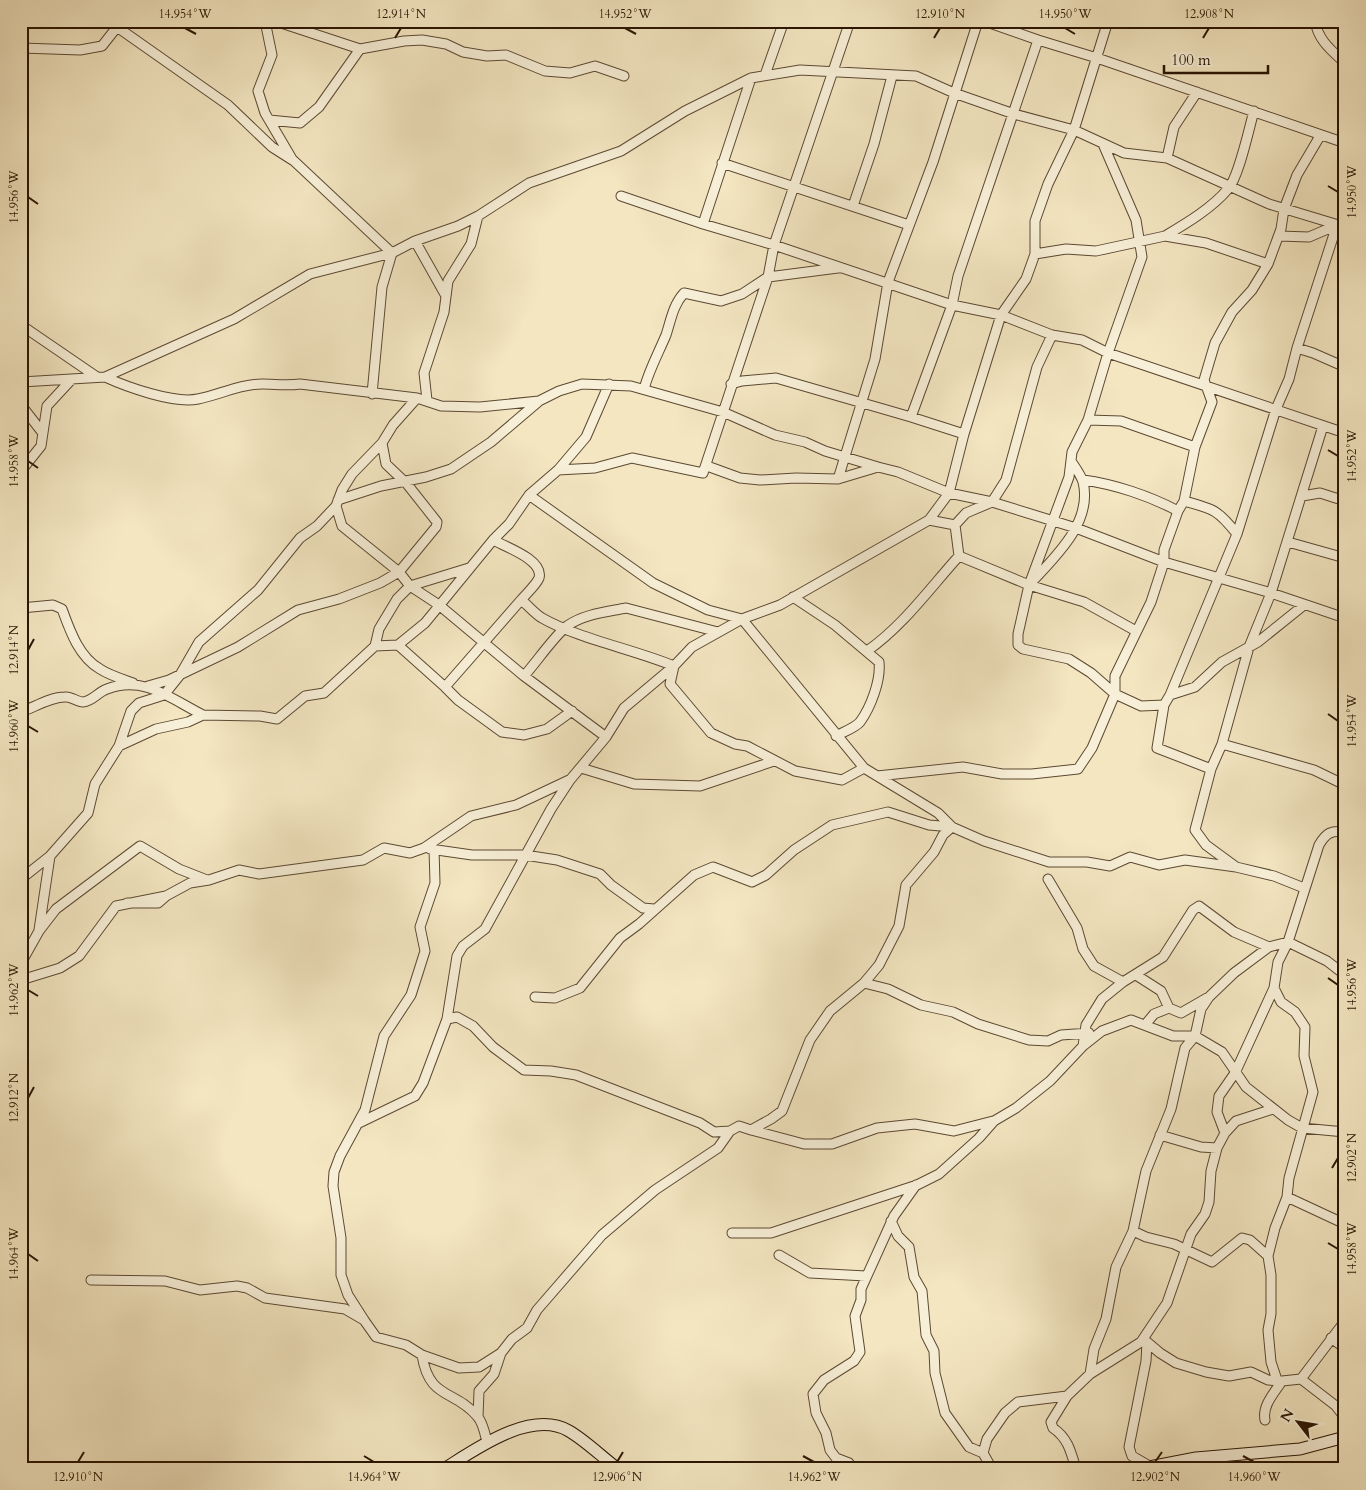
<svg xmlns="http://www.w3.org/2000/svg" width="1366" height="1490" viewBox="0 0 1366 1490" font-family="Cardo,serif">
<rect width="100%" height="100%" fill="#f3e6c1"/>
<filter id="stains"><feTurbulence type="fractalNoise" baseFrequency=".004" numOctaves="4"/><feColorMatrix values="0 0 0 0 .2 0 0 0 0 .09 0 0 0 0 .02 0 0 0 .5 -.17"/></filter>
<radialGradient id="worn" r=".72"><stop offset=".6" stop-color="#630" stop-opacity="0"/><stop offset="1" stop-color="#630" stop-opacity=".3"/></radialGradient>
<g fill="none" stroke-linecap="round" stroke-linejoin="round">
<!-- minor casing -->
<g stroke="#5c4932" stroke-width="11">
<path id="minor" d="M106 21 117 27 228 105 272 147 294 161 392 253 382 287 372 394
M265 21 272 55 258 91 265 113 292 159
M275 21 360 49 404 41 422 40 446 44 463 52 487 56 506 55 545 71 570 73 595 66 624 76
M984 21 1038 40
M1315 21C1318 40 1331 50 1345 63
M21 48 80 50 102 46 117 27 133 21
M765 75 784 21
M751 78 800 70 916 76 954 93 1014 114 1074 130 1124 153 1167 158 1269 204 1345 227
M269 120 300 123 319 107 360 49
M1103 144 1136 220 1142 257 1108 353 1088 420 1072 452 1069 477 1029 585 1018 634V645L1023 649 1069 659 1091 673 1115 694 1141 706 1164 705 1170 695 1237 534 1276 409 1289 379 1297 348 1337 225
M1167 158 1174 127 1197 92
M722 163 909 225
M621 196 703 224
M853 206 874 144 892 76
M1165 236C1187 223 1212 208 1228 189 1239 177 1249 128 1254 111
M1279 236 1309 237 1337 225
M415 241 446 296
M1035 254 1066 249 1096 251 1165 236 1206 243 1268 264
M21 325 97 377
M1297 348 1313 353 1345 367
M105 377C127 387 174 404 198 399 219 395 240 384 262 384 275 384 286 386 300 384L417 398 441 406 480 407 539 401 559 391 582 384 631 386 723 412 775 435 805 442 825 451 878 467
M21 382 105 377 234 319 310 274 392 253 415 241 458 226 478 216 529 183 621 151 685 111 751 78 703 224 774 245 952 305 958 276 1038 40 1097 58 1345 143
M731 384 742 381 776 378 911 417 952 305 1001 315 1052 335 1082 340 1108 353 1345 433
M644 389C649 370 658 354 666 335 671 320 673 305 684 293L721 301 742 294 768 277 838 268
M417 398 393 425 382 443 352 474 342 490 336 506 342 526 399 572 410 586 439 605 524 676 606 737
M427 400 424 373 444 312 448 281 471 244 478 216
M21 405 42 432
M911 417 964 434
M1088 420 1121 421 1195 447
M707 466 740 478 760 480 796 478 838 479 878 467 898 472 949 493 992 502 1076 528 1164 562 1271 593 1345 618
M558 470 595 468 632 458 703 473 768 277 774 245 850 21
M21 471 41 446 47 406 72 379
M838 479 875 359 888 282 933 162 978 21
M1083 480C1114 484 1150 496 1178 511
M529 495 653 583 708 610 742 619 864 768
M1302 496 1320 493 1345 501
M338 500 381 486 426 477 451 469 491 442 538 402
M1184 501C1214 509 1218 510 1237 534
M929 520 955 525 966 513 992 502 1006 480 1037 367 1052 335
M493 540C506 547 544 560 539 578 536 585 527 593 521 600
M1288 542 1345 558
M959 556 1029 585C1054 558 1093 523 1083 482 1081 475 1075 467 1071 461
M1029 585 1084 602 1136 631
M793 597 835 625 879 662C881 680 871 707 860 722 855 728 843 732 836 736
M21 608 53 605 62 609C70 631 79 657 100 669 109 675 122 679 133 683
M398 645 445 687 521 600C528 605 534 613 542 618 579 639 633 649 674 666L670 684 711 733 735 744 747 746 795 771 842 780 864 768 938 813 952 827 984 841 1049 862H1087L1110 866 1130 857 1159 865 1185 860 1236 867
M375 646 379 629 397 599 410 586 469 568
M867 651C903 626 930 588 959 556L955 525
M524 676C535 664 555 635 567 626 584 614 606 612 626 608L718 632
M148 686 169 680 238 647 298 610 339 599 380 583 399 572 436 527 437 522 407 484 386 464 382 443
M445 687 458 700 502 732 524 735 547 729 572 711
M1170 695 1195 687 1222 662 1258 642 1304 605
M1164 705 1157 748 1211 769
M21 712C35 707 50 697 65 697 71 696 77 702 83 702 93 701 98 692 107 689 144 675 171 699 203 715
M1222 744 1249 647 1271 593 1323 426
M119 746 156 729 188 722 203 715 260 716 277 719 305 696 324 693 375 646 398 645 425 623 493 540 509 524 529 495 558 470 586 437 609 384
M581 768 634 784 700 786 774 761
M877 776 963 767 1002 774H1032L1078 769 1092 748 1115 694V676L1151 602 1164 562V550L1178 511 1184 501 1195 447 1212 402 1204 380 1215 343 1232 312 1252 290 1268 264 1281 229 1284 209 1297 175 1320 136
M430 849 472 855H525L557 860 600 874 611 885 643 908 654 909
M21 879 50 856 88 813 95 784 119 746 131 711 139 703 164 695 180 675 199 642 258 590 300 538 317 526 336 506
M1048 879 1077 928 1083 949 1094 966 1123 982
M1304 888 1274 876 1236 867 1206 845 1195 830 1211 769 1222 744 1314 770 1345 785
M127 903H158L166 896 190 883 209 880 239 870 259 874 363 860 384 848 410 853 424 848 471 816 516 805 569 780
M39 930 50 856
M21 963 39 931 56 909 140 846 179 869 207 880
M1136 975 1161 991 1169 1008 1181 1013 1207 998
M21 980 60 968 79 956 116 906 166 896
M864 983 888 989 921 1005 953 1012 978 1024 1029 1040 1048 1041 1061 1035 1089 1033
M535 997 555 998 580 988 620 938 639 924 694 875 713 867 752 882 766 875 794 850 832 825 888 812 929 825 952 827
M447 1019 457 1017 473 1026 493 1047 524 1070 551 1071 576 1075 700 1123 714 1132 730 1131
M1145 1025 1154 1014 1169 1008
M1083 1046 1102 1031 1131 1020 1173 1036H1195L1222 1052 1246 1087 1288 1120 1302 1128 1345 1132
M359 1123 415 1096 423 1083 447 1019 457 956 463 946 485 929 551 809 570 780 606 737 624 708 674 666 692 647 742 619 780 605 929 520 949 493 964 434 1001 315 1026 279 1035 254V221L1048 184 1074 130 1108 21
M751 1130 804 1144H832L877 1128 915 1124 954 1131 993 1121
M1225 1133 1217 1112 1219 1096 1235 1073 1274 988
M1160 1135 1201 1147 1217 1148
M1287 1197 1345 1224
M891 1221 898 1236 909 1247 914 1277 922 1291 926 1335 934 1351 935 1373 945 1413 969 1447 983 1453
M1133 1231 1146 1237 1174 1244 1212 1262 1242 1238 1250 1240 1268 1256
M732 1233H771L917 1185 939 1174 979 1138 994 1121 1016 1108 1050 1081 1083 1046 1086 1025 1102 999 1123 982 1163 957 1193 910 1199 906 1234 932 1269 947 1288 942 1327 961 1345 975
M779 1255 810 1273 866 1276
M91 1280 165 1281 200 1290 237 1286 247 1288 265 1298 345 1309 364 1320 376 1337 406 1345 422 1355C429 1400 454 1389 477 1416 483 1422 485 1434 487 1442
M364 1320 348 1295 341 1275V1238L333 1186 334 1172 340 1156 365 1110 384 1036 411 995 419 970 425 951 420 927 435 883 434 849
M1331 1338 1345 1348
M1141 1342 1167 1303 1191 1234 1205 1214 1209 1202 1211 1171 1217 1148 1225 1133 1236 1121 1273 1109
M1147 1342 1146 1361 1129 1447 1132 1456 1151 1467
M422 1355 459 1368 479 1367 501 1353
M1090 1374 1094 1349 1106 1319 1116 1267 1133 1231 1146 1171 1171 1109 1185 1048 1195 1036 1201 1009 1209 997 1234 973 1269 947
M1301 1379 1336 1406 1345 1418
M1277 1380 1271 1362 1268 1330 1271 1314V1275L1268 1256 1275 1228 1287 1197 1289 1178 1313 1092 1304 1056 1305 1027 1295 1012 1281 1002 1274 988 1278 962 1288 942 1319 845C1326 833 1331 830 1345 832
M1067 1396 1051 1422 1053 1428C1068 1438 1071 1452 1076 1469
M478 1417 479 1391 494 1374 501 1353 512 1339 527 1328 537 1310 602 1235 655 1190 718 1148 730 1131 739 1126 751 1130 771 1119 782 1111 810 1040 830 1011 864 983 879 965 899 926 906 885 934 852 943 835 952 827
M1265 1420C1262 1406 1274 1393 1282 1381L1301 1379 1345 1321
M853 1469 849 1463 836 1458 830 1450 826 1433 816 1413 813 1394 824 1380 854 1361 860 1352 855 1316 861 1300V1289L894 1216 916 1185
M992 1469 983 1453 987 1439 1005 1413 1018 1402 1067 1396 1090 1374 1141 1342H1147L1160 1353 1176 1363 1206 1372 1229 1376 1251 1372 1268 1380 1282 1381"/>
</g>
<!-- secondary casing -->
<g stroke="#2a1502" stroke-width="13">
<path id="secondary" d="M444 1469C476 1449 531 1409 569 1431 586 1441 602 1457 618 1469
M1139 1469 1196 1458 1300 1449 1345 1437"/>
</g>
<!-- minor -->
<use href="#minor" stroke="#f7efd7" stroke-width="9"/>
<!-- secondary -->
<use href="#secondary" stroke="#f7efd7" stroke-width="11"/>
</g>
<!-- ticks -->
<path fill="none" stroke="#2a1502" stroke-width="2" d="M185 28 196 34M625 28 636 34M1065 28 1075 34M395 38 401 28M934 38 940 28M1203 38 1209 28M1328 186 1338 192M28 197 38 204M1328 450 1338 456M28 461 38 468M28 650 34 639M1328 714 1338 721M28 726 38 732M1328 978 1338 985M28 990 38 996M28 1098 34 1087M1332 1168 1338 1158M1328 1243 1338 1249M28 1254 38 1261M364 1456 374 1462M803 1456 814 1462M1243 1456 1254 1462M78 1462 84 1452M617 1462 623 1452M1155 1462 1162 1452"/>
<!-- margin -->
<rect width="1366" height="1490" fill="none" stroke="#f3e6c1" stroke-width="55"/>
<!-- north arrow -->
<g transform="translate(1298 1422) rotate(301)" stroke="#f7efd7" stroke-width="4" paint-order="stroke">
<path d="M0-4L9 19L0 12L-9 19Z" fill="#2a1502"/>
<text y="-8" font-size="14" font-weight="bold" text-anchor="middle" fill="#2a1502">N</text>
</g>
<!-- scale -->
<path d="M1164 65v8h104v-8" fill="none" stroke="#2a1502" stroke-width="2.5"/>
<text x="1171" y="65" font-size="15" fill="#2a1502" stroke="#f7efd7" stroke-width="4" paint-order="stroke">100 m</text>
<rect x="28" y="28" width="1310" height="1434" fill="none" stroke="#2a1502" stroke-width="2"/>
<g font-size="12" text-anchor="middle" fill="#2a1502">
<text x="185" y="18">14.954°W</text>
<text x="401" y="18">12.914°N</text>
<text x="625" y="18">14.952°W</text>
<text x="940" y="18">12.910°N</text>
<text x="1065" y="18">14.950°W</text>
<text x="1209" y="18">12.908°N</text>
<text transform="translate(1352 192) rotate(-90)" y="4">14.950°W</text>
<text transform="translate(14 197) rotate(-90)" y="4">14.956°W</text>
<text transform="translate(1352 456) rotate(-90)" y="4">14.952°W</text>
<text transform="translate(14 461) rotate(-90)" y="4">14.958°W</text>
<text transform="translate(14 650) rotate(-90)" y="4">12.914°N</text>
<text transform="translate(1352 721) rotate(-90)" y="4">14.954°W</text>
<text transform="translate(14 726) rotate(-90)" y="4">14.960°W</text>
<text transform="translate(1352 985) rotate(-90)" y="4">14.956°W</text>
<text transform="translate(14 990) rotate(-90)" y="4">14.962°W</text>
<text transform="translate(14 1098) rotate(-90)" y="4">12.912°N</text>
<text transform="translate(1352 1158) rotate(-90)" y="4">12.902°N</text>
<text transform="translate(1352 1249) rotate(-90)" y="4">14.958°W</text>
<text transform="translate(14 1254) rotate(-90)" y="4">14.964°W</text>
<text x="78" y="1481">12.910°N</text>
<text x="374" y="1481">14.964°W</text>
<text x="617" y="1481">12.906°N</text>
<text x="814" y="1481">14.962°W</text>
<text x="1155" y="1481">12.902°N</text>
<text x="1254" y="1481">14.960°W</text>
</g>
<rect width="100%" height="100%" filter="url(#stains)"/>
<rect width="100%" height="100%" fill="url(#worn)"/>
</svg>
